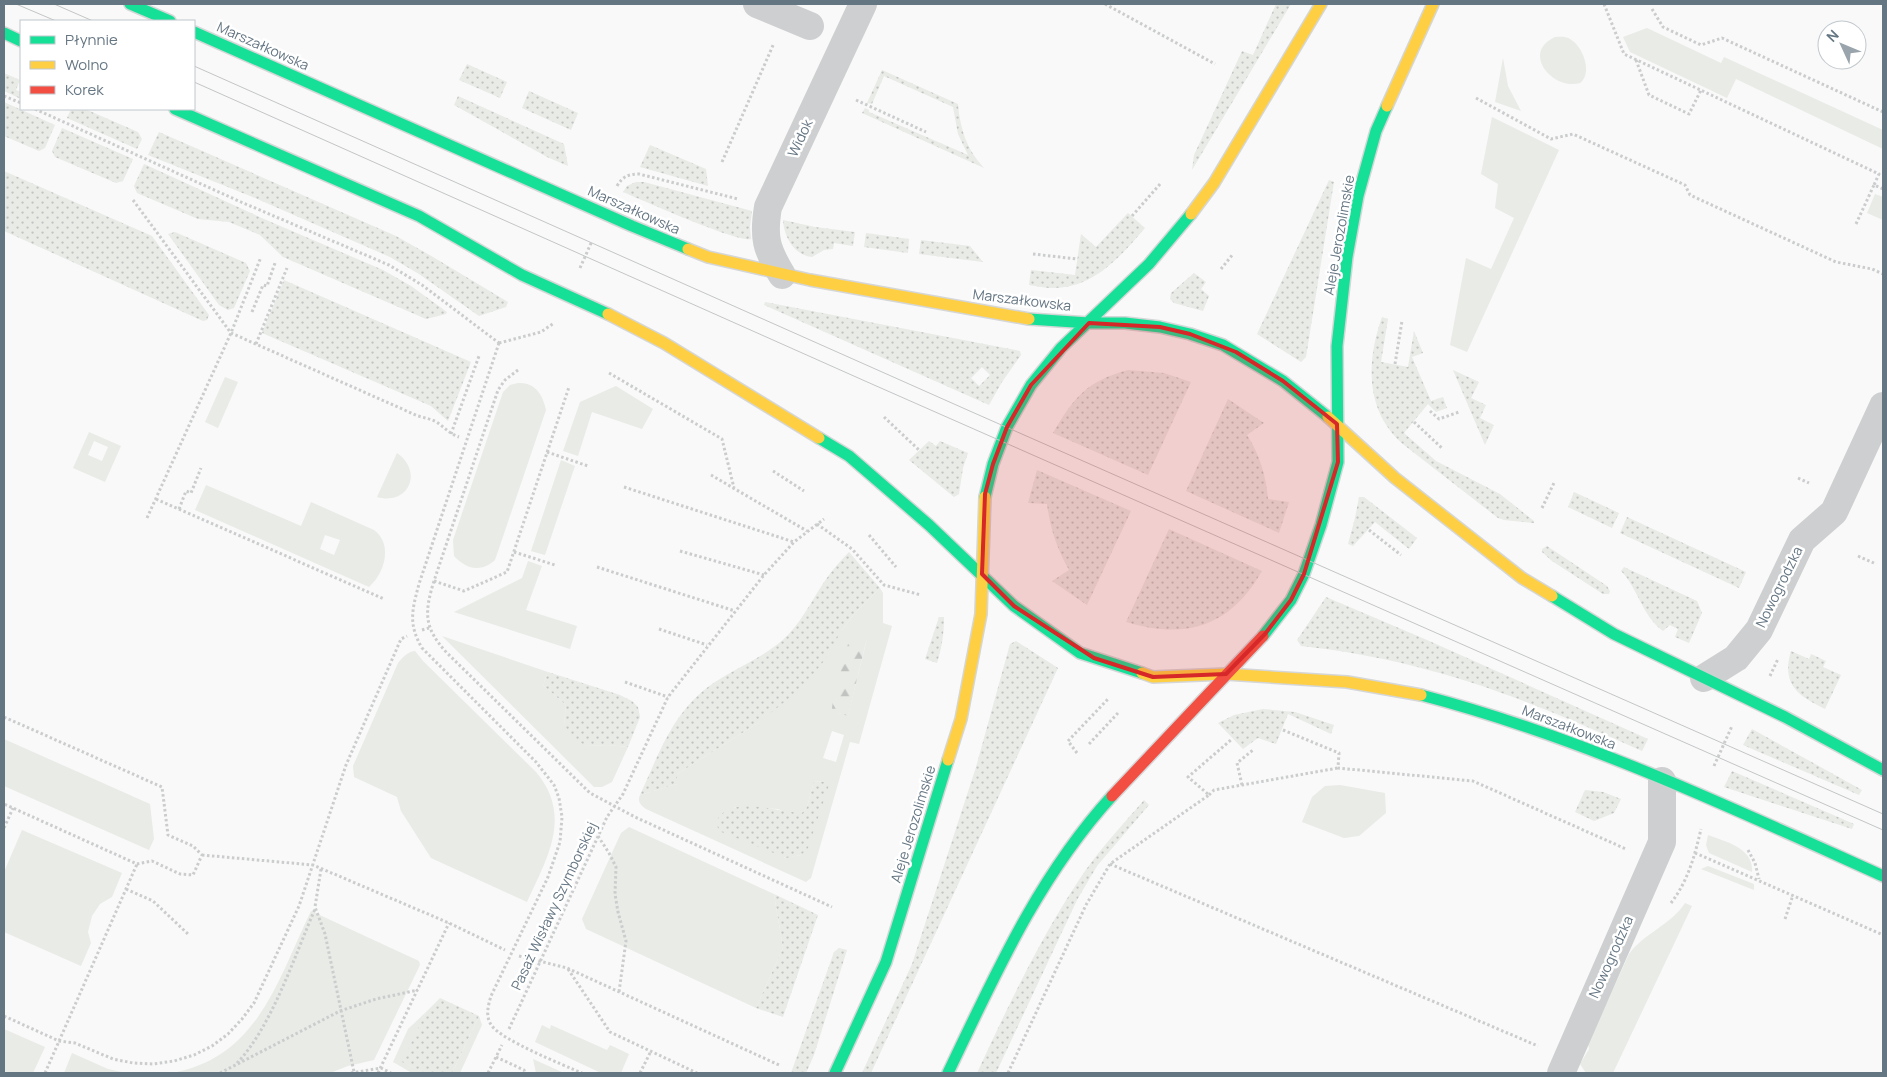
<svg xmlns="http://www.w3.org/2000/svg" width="1887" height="1077" viewBox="0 0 1887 1077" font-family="Manrope,sans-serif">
<defs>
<pattern id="forest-firs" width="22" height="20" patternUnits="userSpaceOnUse" patternTransform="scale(1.25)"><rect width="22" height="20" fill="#e8ebe6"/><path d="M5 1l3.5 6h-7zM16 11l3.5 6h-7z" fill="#c0c3c0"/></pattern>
<pattern id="garden-dots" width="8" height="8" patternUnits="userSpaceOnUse" patternTransform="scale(1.25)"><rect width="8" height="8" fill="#e8ebe6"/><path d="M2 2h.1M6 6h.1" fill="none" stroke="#c0c3c0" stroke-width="1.8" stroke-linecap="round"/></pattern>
</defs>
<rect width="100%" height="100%" fill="#f9f9f9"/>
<!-- green -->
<path fill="#e8ebe6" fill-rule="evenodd" d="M1647 28 1721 63 1724 57 1883 130V149L1736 79 1727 98 1630 52 1623 37Z
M1555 37C1560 37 1565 36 1570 39 1583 46 1593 73 1580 83 1554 91 1520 53 1555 37Z
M1503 58 1508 86 1521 111 1495 102Z
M1492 117 1559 150 1467 352 1450 345 1466 258 1491 269 1514 218 1495 208 1498 184 1481 174Z
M1875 194 1883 197V220L1867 213Z
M225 377 238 382 218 428 205 422Z
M518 383C535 382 543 395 546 410L495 560C481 573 466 569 454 556L453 540 503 392 510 385Z
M616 386 653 409 642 429 592 412 578 456 563 451 580 402Z
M89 432 121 446 105 482 73 468ZM94 441 108 447 102 461 88 455Z
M397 453C424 472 408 506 377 497Z
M561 460 575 466 545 555 531 551Z
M206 485 301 526 311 502 374 530C393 544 385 573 369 587L195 510ZM325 535 340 540 334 555 320 549Z
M528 561 542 566 526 610 577 626 570 649 454 612 522 578Z
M880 588 883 593V623L892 626 859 744 850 742 811 878 806 882 646 809C641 805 637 802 640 795L677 784V774L758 723 842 630 855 613ZM867 639 848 715 838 713ZM832 731 844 735 836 762 823 758ZM814 781 825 782 801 855 785 858 734 807 778 809 788 813 802 814 807 807Z
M442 636 548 672 543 685 566 705 564 724 586 746 608 745 628 747 612 782 602 787H594Z
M415 651 423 661 536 772C573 816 547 858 527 902L431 858 401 811 397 797 354 777 353 766 398 663C403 657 407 652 415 651Z
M4 739 150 804 154 839 149 850 4 786Z
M1340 785 1385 793 1386 813 1359 836 1344 838 1302 822 1312 797 1325 786Z
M629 827 774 894 783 948 756 1008 586 929 582 919 621 833Z
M22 830 122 873 112 897 100 904 92 916 88 932 91 943 81 966 4 932V872Z
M1708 835C1726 842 1754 848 1752 872L1709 853 1706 845Z
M1708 866 1754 884V890L1701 869Z
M1685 903 1692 906 1613 1073H1586L1580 1064 1589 1049 1588 1044 1629 954C1644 933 1671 925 1685 903Z
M311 911 419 961 420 965 374 1060 348 1066 330 1073H172C258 1058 278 979 311 911Z
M426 1012 403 1062 426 1073H412L393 1062 408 1029Z
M479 1016 482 1025 460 1073H452Z
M542 1025 550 1029 551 1025 607 1050 610 1045 629 1054 621 1073H601L535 1042Z
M4 1029 45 1047 33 1073H4Z
M72 1053 108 1069 126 1073H64Z
M533 1059 564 1073H536Z"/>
<!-- forest -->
<path fill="url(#forest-firs)" d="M867 638 848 716 838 713 832 709 833 700 848 644 858 639Z"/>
<!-- garden -->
<path fill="url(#garden-dots)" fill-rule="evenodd" d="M1276 4H1291L1192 170 1194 155 1242 51 1253 55Z
M467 64 507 82 500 98 459 80Z
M882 70 958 104C960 129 967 150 984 168L862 113 865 108 869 110V112L968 155 958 134 953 107 884 76 872 104 867 103Z
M4 73 20 80 16 90 21 92V99L4 91Z
M529 91 578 113 571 130 522 108Z
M458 96 564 144 568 166 547 157 454 105Z
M4 102 55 125 45 148 39 151 4 136Z
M71 109H85L138 132 142 139 137 149 67 118Z
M62 128 133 159 123 181 116 183 55 157 52 151Z
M159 132 396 236 433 257 508 302 506 307 479 316 419 274 390 257 255 198 148 155Z
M650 145 706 169 708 186 640 167Z
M144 164 264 219 383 270 411 286 447 312 446 314 426 319 283 257 260 235 229 222 198 219 137 193 134 186Z
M4 171 152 236 209 315 207 320 203 321 4 231Z
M1329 180 1334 182 1306 357 1301 362 1257 334Z
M636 182H644L752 211 750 227 751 239C738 243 642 200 623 192L627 186Z
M1128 213 1145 228C1121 256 1094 288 1053 288 1045 288 1037 286 1029 285L1031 270 1075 275 1081 234 1096 247Z
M783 220 815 227 855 232 853 246 834 243 833 249 824 250 812 257C794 255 784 237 783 220Z
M175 232 246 263 250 271 234 308 228 310 219 305 168 234Z
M866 233 909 239 908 253 864 247Z
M921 240 970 246 983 262 919 254Z
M1194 273 1206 282 1201 289 1209 296 1203 311 1174 303 1170 299 1171 293Z
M284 280 471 362 448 421 431 406 262 333Z
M765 302 1020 351 1021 355 1002 382 989 405 764 305ZM982 367 990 375 979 386 971 378Z
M1382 317 1388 319 1381 362 1408 367 1414 331 1423 353 1412 357 1431 401 1443 397 1447 408 1436 412 1428 404 1404 433 1436 461 1500 494 1534 521V523L1504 520 1498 518 1404 445C1365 412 1366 362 1382 317Z
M1128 370 1164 373 1191 382 1148 475 1053 433C1074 397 1087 381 1128 370Z
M1453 370 1479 382 1471 398 1486 405 1480 418 1494 425 1485 445Z
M1228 399 1264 423 1247 435C1260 455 1266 476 1268 499L1289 502 1279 533 1186 491Z
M929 441 936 446 940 441 968 453 963 468 959 494 954 497 909 460Z
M1037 470 1131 511 1087 605 1052 581 1069 570C1057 549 1050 528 1047 504L1028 503Z
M1574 492 1619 513 1612 528 1568 507Z
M1359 497H1364L1417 538 1409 549 1375 522 1353 546 1348 544 1355 518Z
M1627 517 1746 572 1739 588 1620 533Z
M1169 529 1262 571C1230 627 1186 640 1126 622Z
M1547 546 1607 586 1610 591 1609 594H1603L1552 561 1542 552V549Z
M849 552 880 588 855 613 842 630 824 661 802 688 758 723 677 774V784L640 795C660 752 673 710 715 682 739 666 767 656 788 635 805 617 815 594 829 575 835 567 842 559 849 552Z
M1624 567 1697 601 1702 613 1689 643 1675 637 1678 629 1670 625 1663 631C1642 616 1638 588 1621 571Z
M1326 597 1427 640 1648 739 1642 751C1604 734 1565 717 1526 702 1454 674 1378 654 1301 646L1297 640Z
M939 617H944C944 634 942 647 937 663L925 659Z
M1016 641 1058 668 871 1073H862L912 964 976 767 1010 644Z
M1791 651 1809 659 1811 654 1826 661 1823 667 1841 675 1825 709C1798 696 1781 684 1791 651Z
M548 672 620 695 632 701 638 707 640 717 628 747 608 745 586 746 571 736 564 724 566 705 543 685Z
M1263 709 1295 712 1334 725 1331 734 1288 714 1276 744 1258 738 1243 749 1218 723 1234 715Z
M1752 729 1862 790 1859 795 1743 745Z
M1732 771 1854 824 1852 829 1724 787Z
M814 781 825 782 829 785 808 848 801 855 786 858 719 831 716 822C729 793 779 813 802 813L807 807Z
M1585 790 1603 792 1621 799 1614 813 1594 821 1575 812Z
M1144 800 1149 805 1097 866 1077 900 996 1073H977C1009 1004 1042 934 1085 871 1103 846 1124 823 1144 800Z
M774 894 818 915 783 1017 756 1008 783 948Z
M839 948 847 950 814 1055 806 1073H791L834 952Z
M440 998 479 1016 452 1073H426L402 1062 426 1012Z"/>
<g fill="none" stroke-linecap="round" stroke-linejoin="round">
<!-- fast casing -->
<g stroke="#d5d6d7" stroke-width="14">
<path id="fast" d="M130 4 170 21
M194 32 632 226 688 249
M4 33 21 41
M175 109 419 216 522 275 608 314
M1029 319 1089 323H1125L1160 327 1190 334 1223 345 1283 381 1328 417
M819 438 849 456 929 525 1014 606 1080 653 1142 673
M985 497 993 464 1007 427 1031 385 1061 348 1149 264 1191 214
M1552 596 1614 634 1785 717 1883 770
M1263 636 1291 600 1304 574 1321 525 1338 462 1337 346 1347 257 1358 196 1376 131 1387 106
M1421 695C1582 737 1732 808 1883 876
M835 1073 886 962 948 760
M948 1073C995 975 1038 877 1112 796"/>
</g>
<!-- slow casing -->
<g stroke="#d5d6d7" stroke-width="14">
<path id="slow" d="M1387 106 1433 4
M1191 214 1214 183 1321 4
M688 249 708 257 810 280 1029 319
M608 314 664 343 819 438
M1328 417 1395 478 1522 578 1552 596
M1142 673 1153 677 1226 674 1347 682 1421 695
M948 760 961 719 981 614 985 497"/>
</g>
<!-- jam casing -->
<g stroke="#d5d6d7" stroke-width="14">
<path id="jam" d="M1112 796 1263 636"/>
</g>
<!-- path -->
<path stroke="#cbcccd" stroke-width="3" stroke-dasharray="2.5 2.5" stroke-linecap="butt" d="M1105 4 1215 64
M1604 4 1624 54 1879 174 1874 185 1883 189
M1652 9 1663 27 1701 45 1722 38 1883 112
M1636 60 1649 95 1689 114 1701 90
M4 96 21 103
M1476 98 1551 139 1573 134 1685 185 1690 195 1836 262 1872 269 1883 274
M856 100 926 132
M35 109 241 202 389 265 422 285 499 343
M722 162 774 43
M617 186C623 176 629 174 639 174L738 199
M133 200 231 333 418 416C425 418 432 419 438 423 445 428 450 434 459 437
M1132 216 1161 183
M1856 224 1874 185
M1033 254 1077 259
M580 268 592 241
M1221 269 1233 254
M252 312 263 285 267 286 275 263
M499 343 419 584C412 610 408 624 422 648L536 762 554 785 559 798 562 817 560 842 548 877 491 996C488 1006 485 1017 492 1026 502 1040 563 1065 582 1073
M499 343 541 332 554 323
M256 344 287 268
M1395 364 1402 321
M518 370 505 380 498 390 434 581C424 613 424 628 447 653L590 793 635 817 832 907
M609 373 722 439 734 488
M1430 411 1439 419 1459 412
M884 417 919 450
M1414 422 1443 449
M451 434 479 356
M547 452 588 466
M773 471 804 491
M711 475 807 531
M1798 478 1809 483
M624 487 794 542
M156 499 384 599
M1542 508 1554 483
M179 509 186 491 191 493 201 468
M147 518 231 333 261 257
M817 524 852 549 884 585 921 595
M1369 530 1401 555
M869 535 896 567
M680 551 764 575
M514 552 555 565
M1858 556 1874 563
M597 567 735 611
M434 581 464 591 507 572 569 387
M659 629 707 645
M422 630 429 628
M1770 676 1778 659
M625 682 668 697
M4 717 162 787 168 835 193 846 202 855 193 875 180 874 152 861 137 864 4 804
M1283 730 1339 753 1338 768 1473 781 1626 849
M1089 744 1118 713
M1077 753 1068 741 1108 699
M1714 766 1732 726
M1242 785 1237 763 1253 750
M1209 795 1214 790 1338 768
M4 828 13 808
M598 836 609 853 616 867 615 894 618 912 626 941 619 992
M1748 850 1755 863 1759 879
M1695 853 1883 935
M202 855 313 865 449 923 505 950
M1110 864 1538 1046
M321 869 315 907 325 934 354 1072
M126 889 153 901 188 934
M1671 903C1688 881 1695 855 1701 829
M1785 919 1793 895
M519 956 567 968 779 1065
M568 969 610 1032 697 1073
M4 1016 59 1041 75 1043 113 1059 133 1063 153 1064 174 1061 194 1055 212 1046 228 1034 242 1019 254 1003 299 906 346 765 401 639 407 636
M509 1029 607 817 623 794 668 697 764 575 794 542 824 519
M496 1057 524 1070 525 1073
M237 1063C271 1028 295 955 315 909
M45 1073 137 864
M220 1073 340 1011 376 999 418 990
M351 1073 381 1068 391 1073
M378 1073 449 923
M488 1073 502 1045
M640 1073 651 1051
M1008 1073 1086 905 1110 864 1209 795 1188 777 1232 739"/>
<!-- street -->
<path stroke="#cecfd0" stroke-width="28" d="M757 4 810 26
M782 275C766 249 763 237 768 207L863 4
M1704 678 1736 658 1759 630 1802 540 1834 512 1883 406
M1561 1073 1662 842V781"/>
<!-- fast -->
<use href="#fast" stroke="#16e098" stroke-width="11"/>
<!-- slow -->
<use href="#slow" stroke="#ffcf43" stroke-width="11"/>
<!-- jam -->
<use href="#jam" stroke="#f24e42" stroke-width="11"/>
<!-- tram -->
<path stroke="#c3c5c6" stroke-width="1" d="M16 4 56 21
M54 4 93 21
M194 66 972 412 1883 814
M194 82 865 381 1883 830"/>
</g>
<!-- marked area -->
<path fill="#d62828" fill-opacity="0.2" stroke="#d62828" stroke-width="4" stroke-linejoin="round" d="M1089 323 1160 327 1190 334 1236 352 1283 381 1337 424 1338 462 1304 574 1291 600 1265 634 1226 674 1153 677 1094 658 1014 606 982 574 985 494 993 464 1007 427 1031 385Z"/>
<g text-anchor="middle" stroke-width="5" stroke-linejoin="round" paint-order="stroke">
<!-- street labels -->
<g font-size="14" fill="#657683" stroke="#fff">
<text transform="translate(263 46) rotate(24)" y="5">Marszałkowska</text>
<text transform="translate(800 138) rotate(-65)" y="5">Widok</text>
<text transform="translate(634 210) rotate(24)" y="5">Marszałkowska</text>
<text transform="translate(1339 235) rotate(-80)" y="5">Aleje Jerozolimskie</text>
<text transform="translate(1022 300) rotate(7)" y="5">Marszałkowska</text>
<text transform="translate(1779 587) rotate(-64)" y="5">Nowogrodzka</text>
<text transform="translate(1569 727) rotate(21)" y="5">Marszałkowska</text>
<text transform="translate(913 824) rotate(-73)" y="5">Aleje Jerozolimskie</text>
<text transform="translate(554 906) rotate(-65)" y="5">Pasaż Wisławy Szymborskiej</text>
<text transform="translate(1611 957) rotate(-66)" y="5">Nowogrodzka</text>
</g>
</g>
<!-- border -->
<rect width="1887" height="1077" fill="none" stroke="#657683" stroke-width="10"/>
<!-- legend -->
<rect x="20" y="20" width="175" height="90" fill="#ffffff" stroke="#c1c8cd"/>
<rect x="30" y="36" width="25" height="8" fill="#16e098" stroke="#c1c8cd"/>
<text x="65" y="45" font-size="15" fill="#657683">Płynnie</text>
<rect x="30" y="61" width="25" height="8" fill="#ffcf43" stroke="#c1c8cd"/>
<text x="65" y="70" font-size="15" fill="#657683">Wolno</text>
<rect x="30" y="86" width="25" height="8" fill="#f24e42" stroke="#c1c8cd"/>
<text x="65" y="95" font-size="15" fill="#657683">Korek</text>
<!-- north arrow -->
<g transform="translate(1842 45) rotate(314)"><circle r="24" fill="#ffffff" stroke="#c1c8cd"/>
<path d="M0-4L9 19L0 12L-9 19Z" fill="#99a4ac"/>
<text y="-8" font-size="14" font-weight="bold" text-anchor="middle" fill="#657683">N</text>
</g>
</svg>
